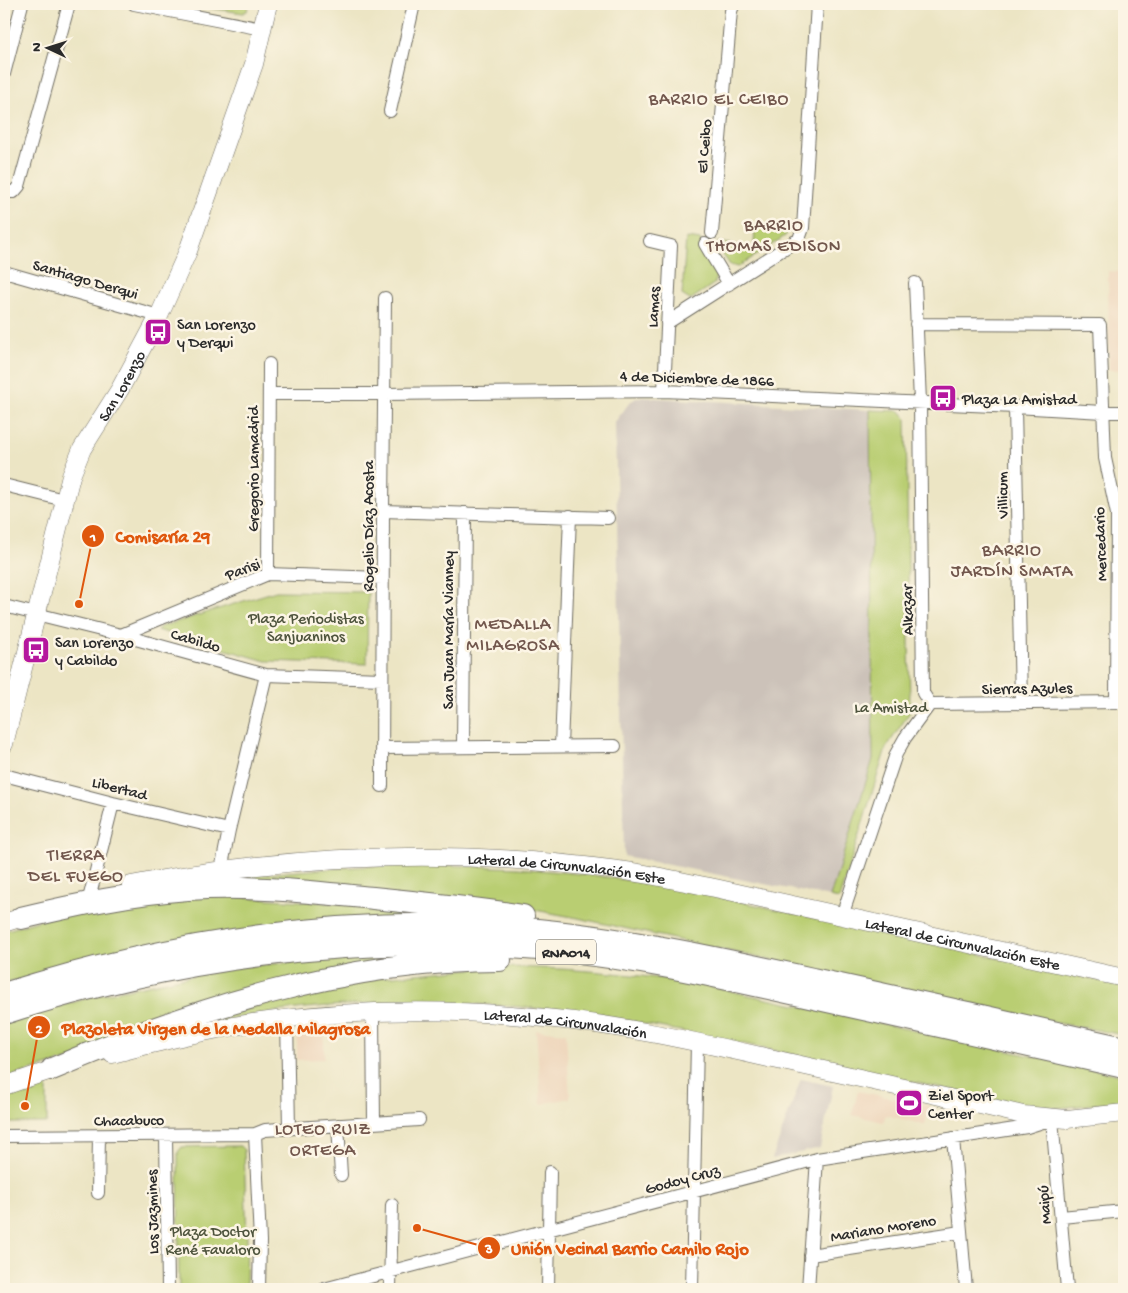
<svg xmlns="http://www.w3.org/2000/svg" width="1128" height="1293" viewBox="0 0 1128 1293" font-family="'Gochi Hand',sans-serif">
<rect width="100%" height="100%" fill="#fcf5e5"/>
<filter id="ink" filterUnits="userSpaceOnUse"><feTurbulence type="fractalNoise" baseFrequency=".02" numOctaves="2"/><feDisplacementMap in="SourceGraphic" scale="10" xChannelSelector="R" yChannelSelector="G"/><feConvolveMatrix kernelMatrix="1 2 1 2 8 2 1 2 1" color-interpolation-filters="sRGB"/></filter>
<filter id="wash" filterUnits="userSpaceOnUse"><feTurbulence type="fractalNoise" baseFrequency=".0096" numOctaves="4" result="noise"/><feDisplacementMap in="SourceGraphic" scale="20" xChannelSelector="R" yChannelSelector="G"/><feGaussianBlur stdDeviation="1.12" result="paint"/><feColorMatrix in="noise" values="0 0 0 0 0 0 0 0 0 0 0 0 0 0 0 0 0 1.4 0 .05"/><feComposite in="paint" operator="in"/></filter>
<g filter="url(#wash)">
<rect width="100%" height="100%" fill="#ece5c4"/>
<!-- built -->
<path fill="#eed6bb" d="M1108 271 1124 272V370H1109Z
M324 1028V1059L297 1060V1036L303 1030Z
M536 1030 566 1033 570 1098 541 1104Z
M858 1091 929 1106 925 1125 886 1115 883 1122 852 1115Z"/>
<!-- industrial -->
<path fill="#ccc2b9" d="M638 397 870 410 873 759 830 897 624 856 615 422 630 402Z
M801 1079 833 1086 820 1148 772 1159Z"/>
<!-- green -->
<path fill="#b9ce72" stroke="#727c4e" d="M181 4H249L247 11 243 13Z
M755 226 792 228 785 236 738 267 730 265 717 246 718 242 754 248Z
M686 238 701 240 700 247 717 275 715 283 690 300 682 295Z
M870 410 900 411 906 418 910 712 886 748 839 899 830 897 873 759Z
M276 591 368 592 367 664 266 661 157 630 160 627Z
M417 864 518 868 592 875 678 888 1124 986V1035L1058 1023 578 918 508 905 209 881C278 871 347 867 417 864Z
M181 893 476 913 4 983V931L55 916Z
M394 953 415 960 4 1078V1023L95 996 229 968Z
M491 967C559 967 626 973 693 983L1124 1076V1101L1060 1108 1024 1105C905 1083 789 1051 670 1029 638 1023 606 1016 573 1012 488 1002 401 1000 316 1007 244 1013 174 1033 104 1049L352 980Z
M47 1083V1123H4V1098Z
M240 1146 244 1150 247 1239 246 1284 242 1289H181L179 1287 178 1152 182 1147Z"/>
</g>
<g filter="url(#ink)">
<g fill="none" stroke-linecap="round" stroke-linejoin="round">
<!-- street casing -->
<g stroke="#6f6c61" stroke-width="14">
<path id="street" d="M134 4 262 29
M4 74 22 4
M390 111 414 4
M4 192H14L19 186 69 4
M712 233 731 11 734 4
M650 241 671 246 664 391
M705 244 729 284
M4 272 159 316
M915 283 920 402 923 693 930 704
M667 323 799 239 803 228 817 4
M916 324 1100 325 1105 458 1117 514 1116 702
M269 394H384L664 391 1015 407 1103 412H1124
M1015 407 1021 703
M4 485 64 500
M383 511 608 518
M268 574 269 364
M4 606 121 635 266 675 382 679
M121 635 268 574 382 578
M930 704 1123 702
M561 746 570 516
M463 747 465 513
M382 748 615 746
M4 775 113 803 229 830
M382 786 383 511 385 298
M221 870 229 830 266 675
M90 895 113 803
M842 916 896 754 905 738 930 704
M373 1013 374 1123
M287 1019 289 1129
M338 1125 341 1175
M255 1134 260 1241 259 1289
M166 1135 168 1289
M4 1136 255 1134 265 1130 419 1120
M953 1138 966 1289
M98 1193 99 1136
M1061 1217 1124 1211
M810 1255 961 1232
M324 1289 817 1159 1027 1127 1052 1119 1067 1289
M390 1289 392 1205
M548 1289 550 1172
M692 1289 697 1042
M808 1289 817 1159"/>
</g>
<!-- secondary casing -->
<g stroke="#6f6c61" stroke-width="19">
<g id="secondary">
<path id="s1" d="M4 744 71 476 82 449 120 389 159 316 188 251 254 64 268 4"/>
<path id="s2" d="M131 885C292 854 456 848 618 870 651 874 683 882 715 888L1124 978"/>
<path d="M4 923 32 914"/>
<path id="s3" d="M112 1054C158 1042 205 1030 253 1023 349 1009 448 1008 545 1018 624 1025 701 1043 778 1060 860 1078 942 1096 1023 1115L1067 1119 1124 1113"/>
<path d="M4 1086 63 1066"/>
</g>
</g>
<!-- highway casing -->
<g stroke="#6f6c61" stroke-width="24">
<path id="highway" d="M21 918C76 905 131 893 188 889 250 885 311 892 373 898 423 903 473 908 523 916
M4 994C164 943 332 917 500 927 608 934 712 957 817 980 919 1002 1022 1025 1124 1048
M4 1013C189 953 375 931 569 952 649 960 727 979 805 996 912 1020 1018 1044 1124 1067
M52 1069C193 1009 345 960 500 960"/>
</g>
<!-- street -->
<use href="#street" stroke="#fff" stroke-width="12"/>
<!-- secondary -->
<use href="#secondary" stroke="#fff" stroke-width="18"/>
<!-- highway -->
<use href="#highway" stroke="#fff" stroke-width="22"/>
</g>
</g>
<!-- icons -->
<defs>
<g id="bus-square" transform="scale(1.4375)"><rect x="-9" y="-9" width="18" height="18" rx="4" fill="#b5179e" stroke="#fcf5e5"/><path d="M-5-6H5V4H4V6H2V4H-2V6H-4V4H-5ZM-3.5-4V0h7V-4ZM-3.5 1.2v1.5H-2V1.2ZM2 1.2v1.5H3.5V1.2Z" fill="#fff"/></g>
<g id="stadium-square" transform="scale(1.4375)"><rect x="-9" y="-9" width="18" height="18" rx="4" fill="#b5179e" stroke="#fcf5e5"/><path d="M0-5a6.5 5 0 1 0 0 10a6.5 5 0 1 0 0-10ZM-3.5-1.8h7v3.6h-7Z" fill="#fff"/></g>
</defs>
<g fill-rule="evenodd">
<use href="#bus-square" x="158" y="332"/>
<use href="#bus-square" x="943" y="398"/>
<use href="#bus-square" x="36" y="650"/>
<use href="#stadium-square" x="909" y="1103"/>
</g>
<g text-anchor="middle" stroke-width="5" stroke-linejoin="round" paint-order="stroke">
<!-- shield labels -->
<rect fill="#fcf5e5" stroke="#6a6863" stroke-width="1" x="536" y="939.5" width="60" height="25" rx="4"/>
<g font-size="15" font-weight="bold" fill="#2b2b2b">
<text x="566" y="957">RNA014</text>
</g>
<!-- street labels -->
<g font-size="16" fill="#2b2b2b" stroke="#fcf5e5">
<text transform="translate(703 146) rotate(-85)" y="6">El Ceibo</text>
<text transform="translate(86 278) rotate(16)" y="6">Santiago Derqui</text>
<text transform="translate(652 307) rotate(-87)" y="6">Lamas</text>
<text transform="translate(697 377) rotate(2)" y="6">4 de Diciembre de 1866</text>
<text dy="6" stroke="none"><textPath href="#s1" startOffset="380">San Lorenzo</textPath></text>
<text transform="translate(252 469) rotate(-90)" y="6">Gregorio Lamadrid</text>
<text transform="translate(1001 495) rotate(-91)" y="6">Villicum</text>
<text transform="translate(367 526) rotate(-90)" y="6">Rogelio Díaz Acosta</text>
<text transform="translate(1099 544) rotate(-92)" y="6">Mercedario</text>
<text transform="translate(242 568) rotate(-21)" y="6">Parisi</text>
<text transform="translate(906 610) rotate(-91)" y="6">Alkazar</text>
<text transform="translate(447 630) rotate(-90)" y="6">San Juan María Vianney</text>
<text transform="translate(196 639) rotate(16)" y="6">Cabildo</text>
<text transform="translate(1027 687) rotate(-1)" y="6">Sierras Azules</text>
<text transform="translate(120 787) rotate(14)" y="6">Libertad</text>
<text dy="6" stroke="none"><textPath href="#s2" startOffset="438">Lateral de Circunvalación Este</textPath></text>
<text dy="6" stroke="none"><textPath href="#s2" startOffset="842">Lateral de Circunvalación Este</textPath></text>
<text dy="6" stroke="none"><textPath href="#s3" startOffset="458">Lateral de Circunvalación</textPath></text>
<text transform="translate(129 1119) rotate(-1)" y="6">Chacabuco</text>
<text transform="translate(682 1178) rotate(-15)" y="6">Godoy Cruz</text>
<text transform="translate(1043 1205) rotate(-95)" y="6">Maipú</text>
<text transform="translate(151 1212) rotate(-91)" y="6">Los Jazmines</text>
<text transform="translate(883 1227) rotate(-9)" y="6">Mariano Moreno</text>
</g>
<!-- poi labels -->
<g font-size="16" fill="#2b2b2b" stroke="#fcf5e5" text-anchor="start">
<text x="177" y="329">San Lorenzo<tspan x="177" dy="18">y Derqui</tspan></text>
<text x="962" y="404">Plaza La Amistad</text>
<text x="55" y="647">San Lorenzo<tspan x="55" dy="18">y Cabildo</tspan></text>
<text x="928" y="1100">Ziel Sport<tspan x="928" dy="18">Center</tspan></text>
</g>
<!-- park labels -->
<g font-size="16" fill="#4e543d" stroke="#fcf5e5">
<text x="306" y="623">Plaza Periodistas<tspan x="306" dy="18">Sanjuaninos</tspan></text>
<text x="891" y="712">La Amistad</text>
<text x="213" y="1236">Plaza Doctor<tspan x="213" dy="18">René Favaloro</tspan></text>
</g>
<!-- neighbourhood labels -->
<g font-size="18" letter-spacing="1" fill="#72574d" stroke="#fcf5e5">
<text x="719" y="104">BARRIO EL CEIBO</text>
<text x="774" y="230">BARRIO<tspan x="774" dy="21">THOMAS EDISON</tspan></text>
<text x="1012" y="555">BARRIO<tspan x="1012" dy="21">JARDÍN SMATA</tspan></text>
<text x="513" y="629">MEDALLA<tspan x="513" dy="21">MILAGROSA</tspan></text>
<text x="76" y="860">TIERRA<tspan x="76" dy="21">DEL FUEGO</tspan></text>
<text x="323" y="1134">LOTEO RUIZ<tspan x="323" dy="21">ORTEGA</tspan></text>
</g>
</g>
<!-- callouts -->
<path fill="none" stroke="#df570e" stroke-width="2" d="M79 604L93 536M25 1106L39 1027M417 1228L489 1248"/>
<g fill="#df570e" stroke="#fcf5e5" stroke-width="2">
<circle cx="79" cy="604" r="5"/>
<circle cx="25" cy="1106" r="5"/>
<circle cx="417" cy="1228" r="5"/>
<circle cx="93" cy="536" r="12"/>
<circle cx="39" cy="1027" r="12"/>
<circle cx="489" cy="1248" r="12"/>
</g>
<g font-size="15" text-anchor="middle" font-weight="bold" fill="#fff">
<text x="93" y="541">1</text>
<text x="39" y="1033">2</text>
<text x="489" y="1253">3</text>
</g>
<g font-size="18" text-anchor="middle" font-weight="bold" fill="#df570e" stroke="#fcf5e5" stroke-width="5" stroke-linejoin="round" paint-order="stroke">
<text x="163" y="542">Comisaría 29</text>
<text x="216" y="1034">Plazoleta Virgen de la Medalla Milagrosa</text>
<text x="630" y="1254">Unión Vecinal Barrio Camilo Rojo</text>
</g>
<!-- margin -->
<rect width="1128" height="1293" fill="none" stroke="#fcf5e5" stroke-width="20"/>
<!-- north arrow -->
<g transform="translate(48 48) rotate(274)" stroke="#fcf5e5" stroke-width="4" paint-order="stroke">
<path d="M0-4L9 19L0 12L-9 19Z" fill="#2b2b2b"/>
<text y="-8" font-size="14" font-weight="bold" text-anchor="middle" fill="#2b2b2b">N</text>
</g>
</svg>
